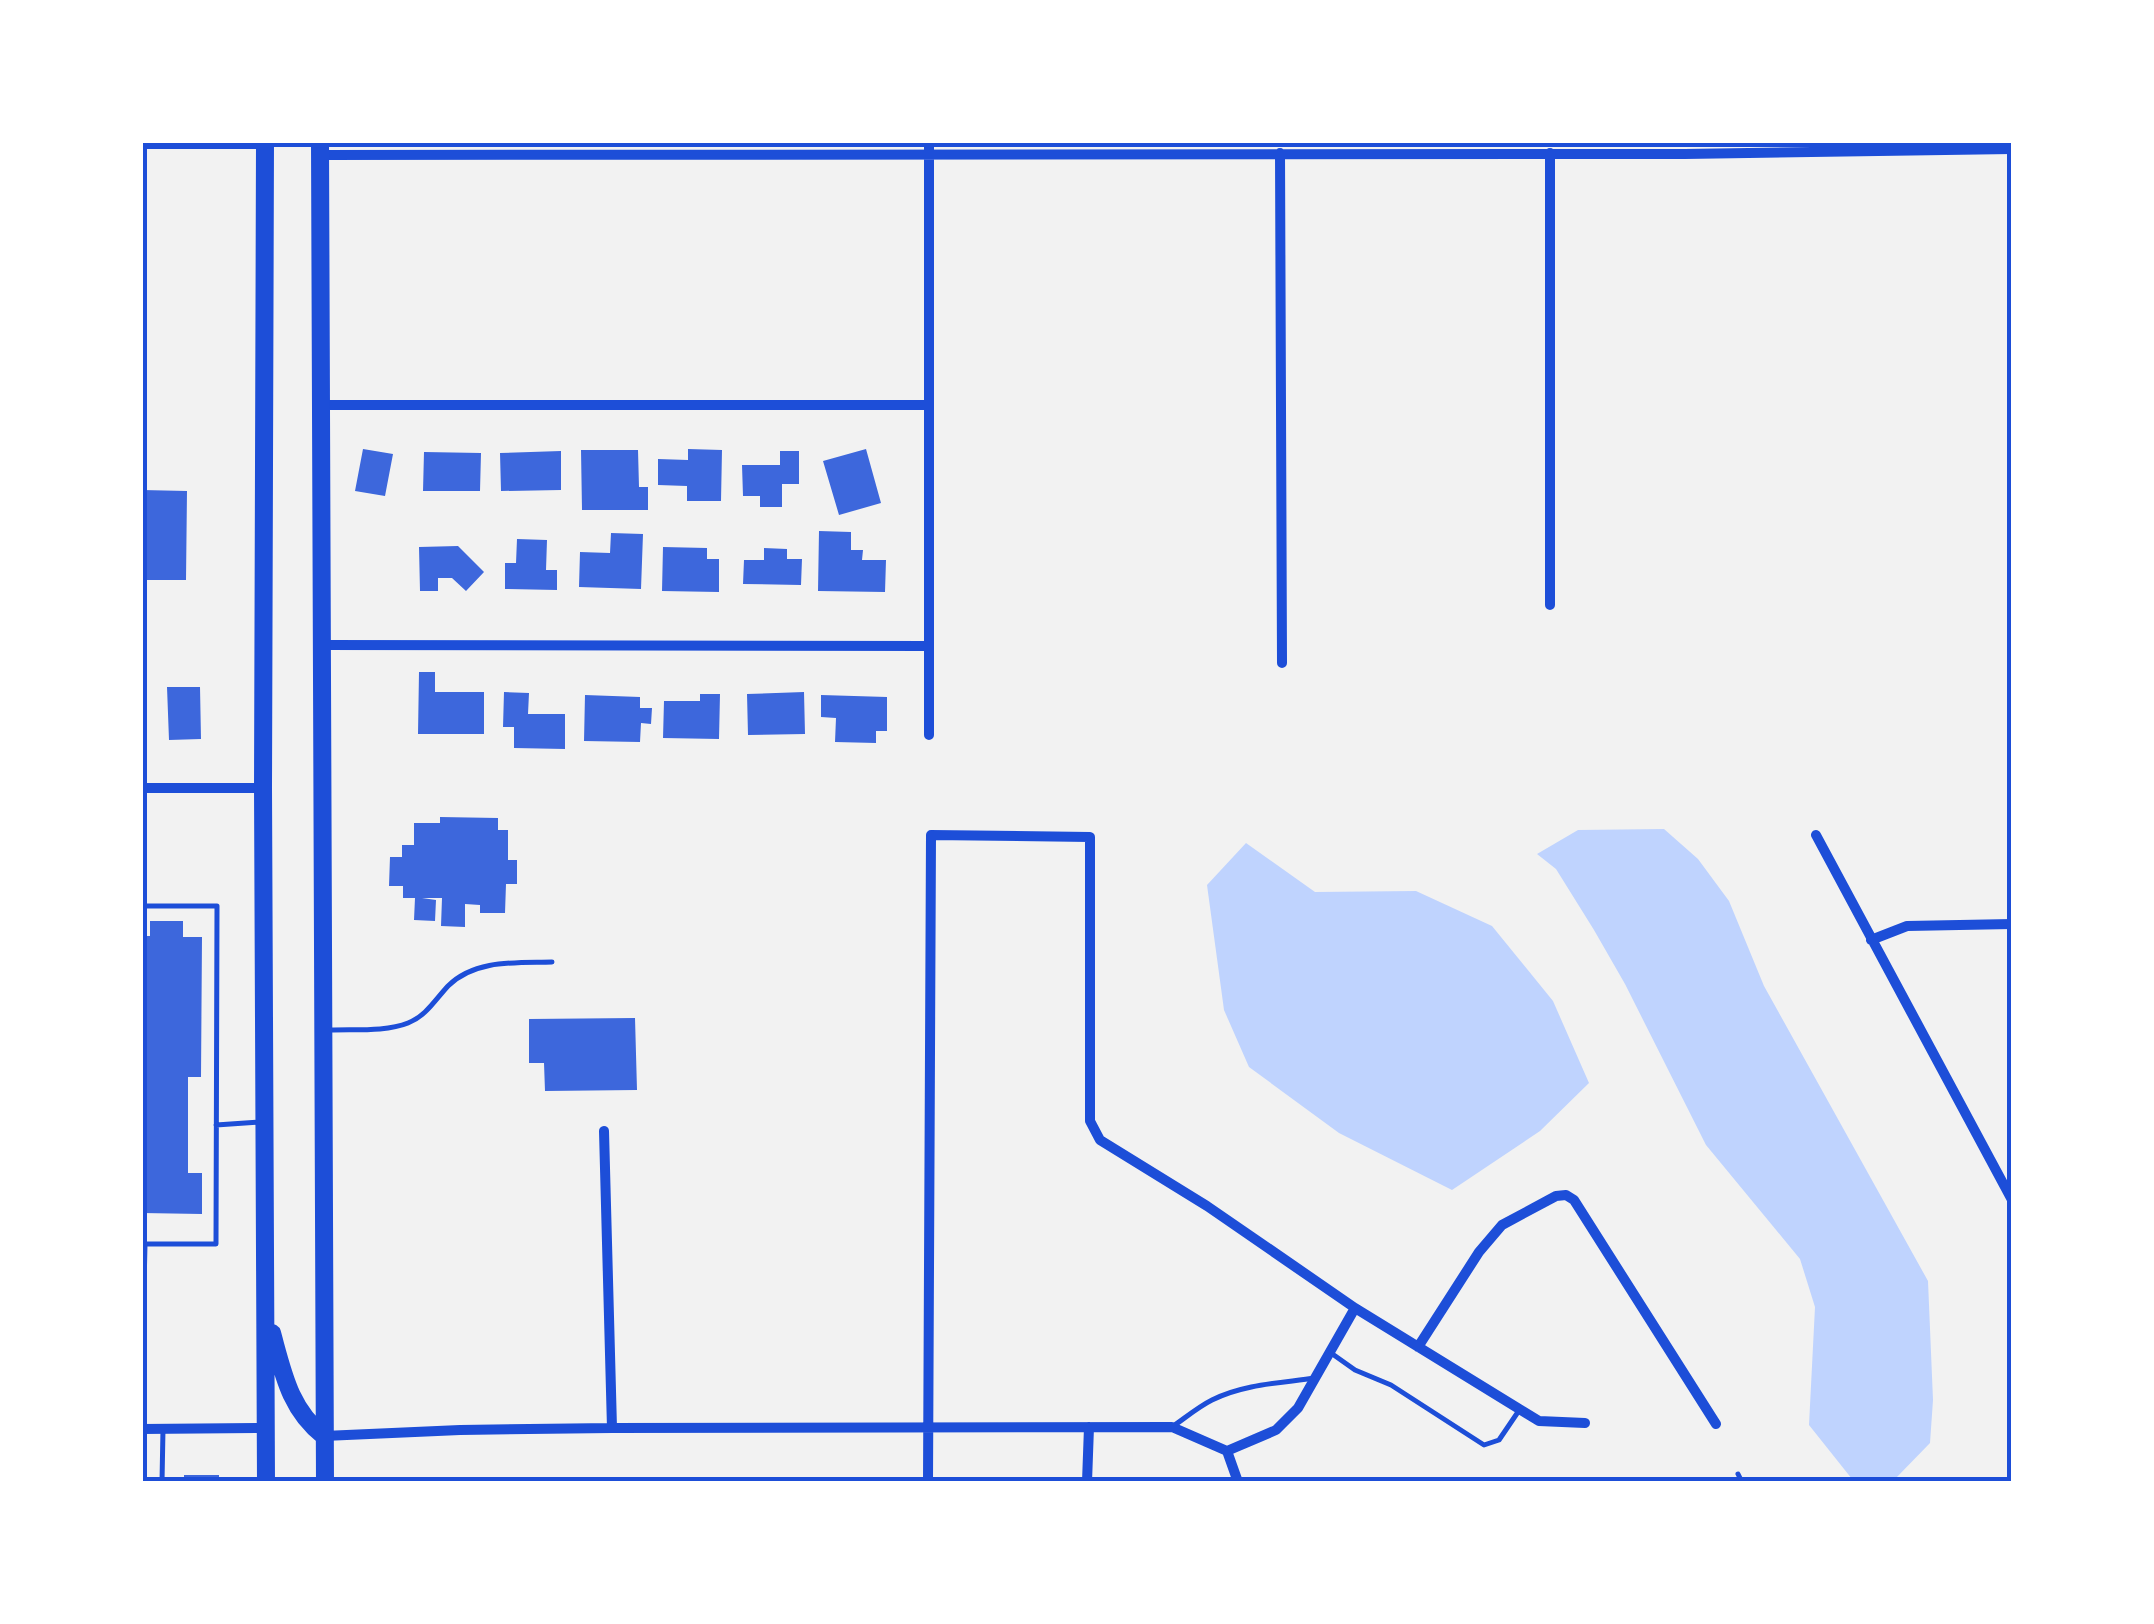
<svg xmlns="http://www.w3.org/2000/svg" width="2154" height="1624" viewBox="0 0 2154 1624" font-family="Quicksand,sans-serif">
<rect width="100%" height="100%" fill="#f2f2f2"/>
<!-- water -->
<path fill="#bfd3fe" d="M1664 829 1698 859 1729 901 1764 986 1928 1281 1933 1400 1930 1443 1896 1478 1852 1479 1809 1425 1815 1307 1800 1259 1706 1145 1625 984 1594 930 1556 869 1537 854 1578 830Z
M1246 843 1315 892 1416 891 1492 926 1553 1001 1589 1083 1540 1131 1452 1190 1339 1133 1249 1067 1224 1010 1207 885Z"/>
<!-- building -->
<path fill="#3d67dc" d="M363 449 393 454 385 496 355 491Z
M688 449 722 450 721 501H687V486L658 485V459L688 460Z
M866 449 881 503 839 515 823 461Z
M581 450H638L639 487H648V510H582Z
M561 451V490L501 491 500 453Z
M780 451H799V484H782V507H760V496H743L742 465H780Z
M424 452 481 453 480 491H423Z
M142 490 187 491 186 580H142Z
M819 531 851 532V550H863L862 560H886L885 592 818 591Z
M611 533 643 534 641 589 579 587 580 552 610 553Z
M517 539 547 540 546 570H557V590L505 589V563H516Z
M458 546 484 572 466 591 452 578H438V591H420L419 547Z
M663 547 707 548V559H719V592L662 591Z
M764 548 787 549V559H802L801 585 743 584 744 560H764Z
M419 672H435V692H484V734H418Z
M167 687H200L201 739 169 740Z
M504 692 529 693 528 714H565V749L514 748V727H503Z
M804 692 805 734 748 735 747 694Z
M700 694H720L719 739 663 738 664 701H700Z
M585 695 640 697V708H652L651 724 641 723 640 742 584 741Z
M821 695 887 697V731H876V743L835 742 836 718 821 717Z
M440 817 498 818V830H508V860H517V884H506L505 913H480V905L465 904V927L441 926 442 898H422L436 900 435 921 414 920 415 898H403V886H389L390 857H402V845H414V823H440Z
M150 921H183V937H202L201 1077H188V1173H202V1214L142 1213V936H150Z
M635 1018 637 1090 545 1091 544 1063H529V1019Z
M184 1475H219V1482H184Z"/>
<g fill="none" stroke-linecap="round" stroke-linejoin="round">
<!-- service -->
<path stroke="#1d4ed8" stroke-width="5" d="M142 846 144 789
M142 906H217L216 1244H145L142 1373
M330 1030C354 1029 386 1032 408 1023 426 1016 435 1000 448 986 475 959 517 963 552 962
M216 1125 261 1122
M1331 1353 1355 1370 1391 1385 1484 1445 1499 1440 1520 1409
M1172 1427C1185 1418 1198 1407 1212 1400 1244 1384 1281 1383 1315 1378
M1738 1474 1742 1482
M162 1482 163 1429"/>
<!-- minor -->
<path stroke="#1d4ed8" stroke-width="10" d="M929 142V735
M142 144H265
M1280 153 1282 663
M320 155 1685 154 2012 149
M322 405H927
M1550 605V153
M321 645 929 646
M142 788H263
M1816 835 2012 1200
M1871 940 1907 926 2012 924
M604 1131 612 1428
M1418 1347 1479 1252 1502 1225 1556 1196 1566 1195 1574 1200 1716 1424
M142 1429 266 1428
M324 1436 460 1430 612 1428 1172 1427 1227 1451 1276 1430 1298 1408 1355 1308
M1227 1451 1238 1482
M928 1482 931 835 1090 837V1121L1100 1140 1207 1206 1355 1308 1539 1421 1585 1423
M1087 1482 1089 1427"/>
<!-- primary -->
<path stroke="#1d4ed8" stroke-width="18" d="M265 142 263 788 266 1482
M320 142 325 1482
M272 1333C283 1373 290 1410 324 1436"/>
</g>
<!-- border -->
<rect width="2154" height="1624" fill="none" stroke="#ffffff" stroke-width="290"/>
<rect x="145" y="145" width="1864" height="1334" fill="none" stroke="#1d4ed8" stroke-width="4"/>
</svg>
